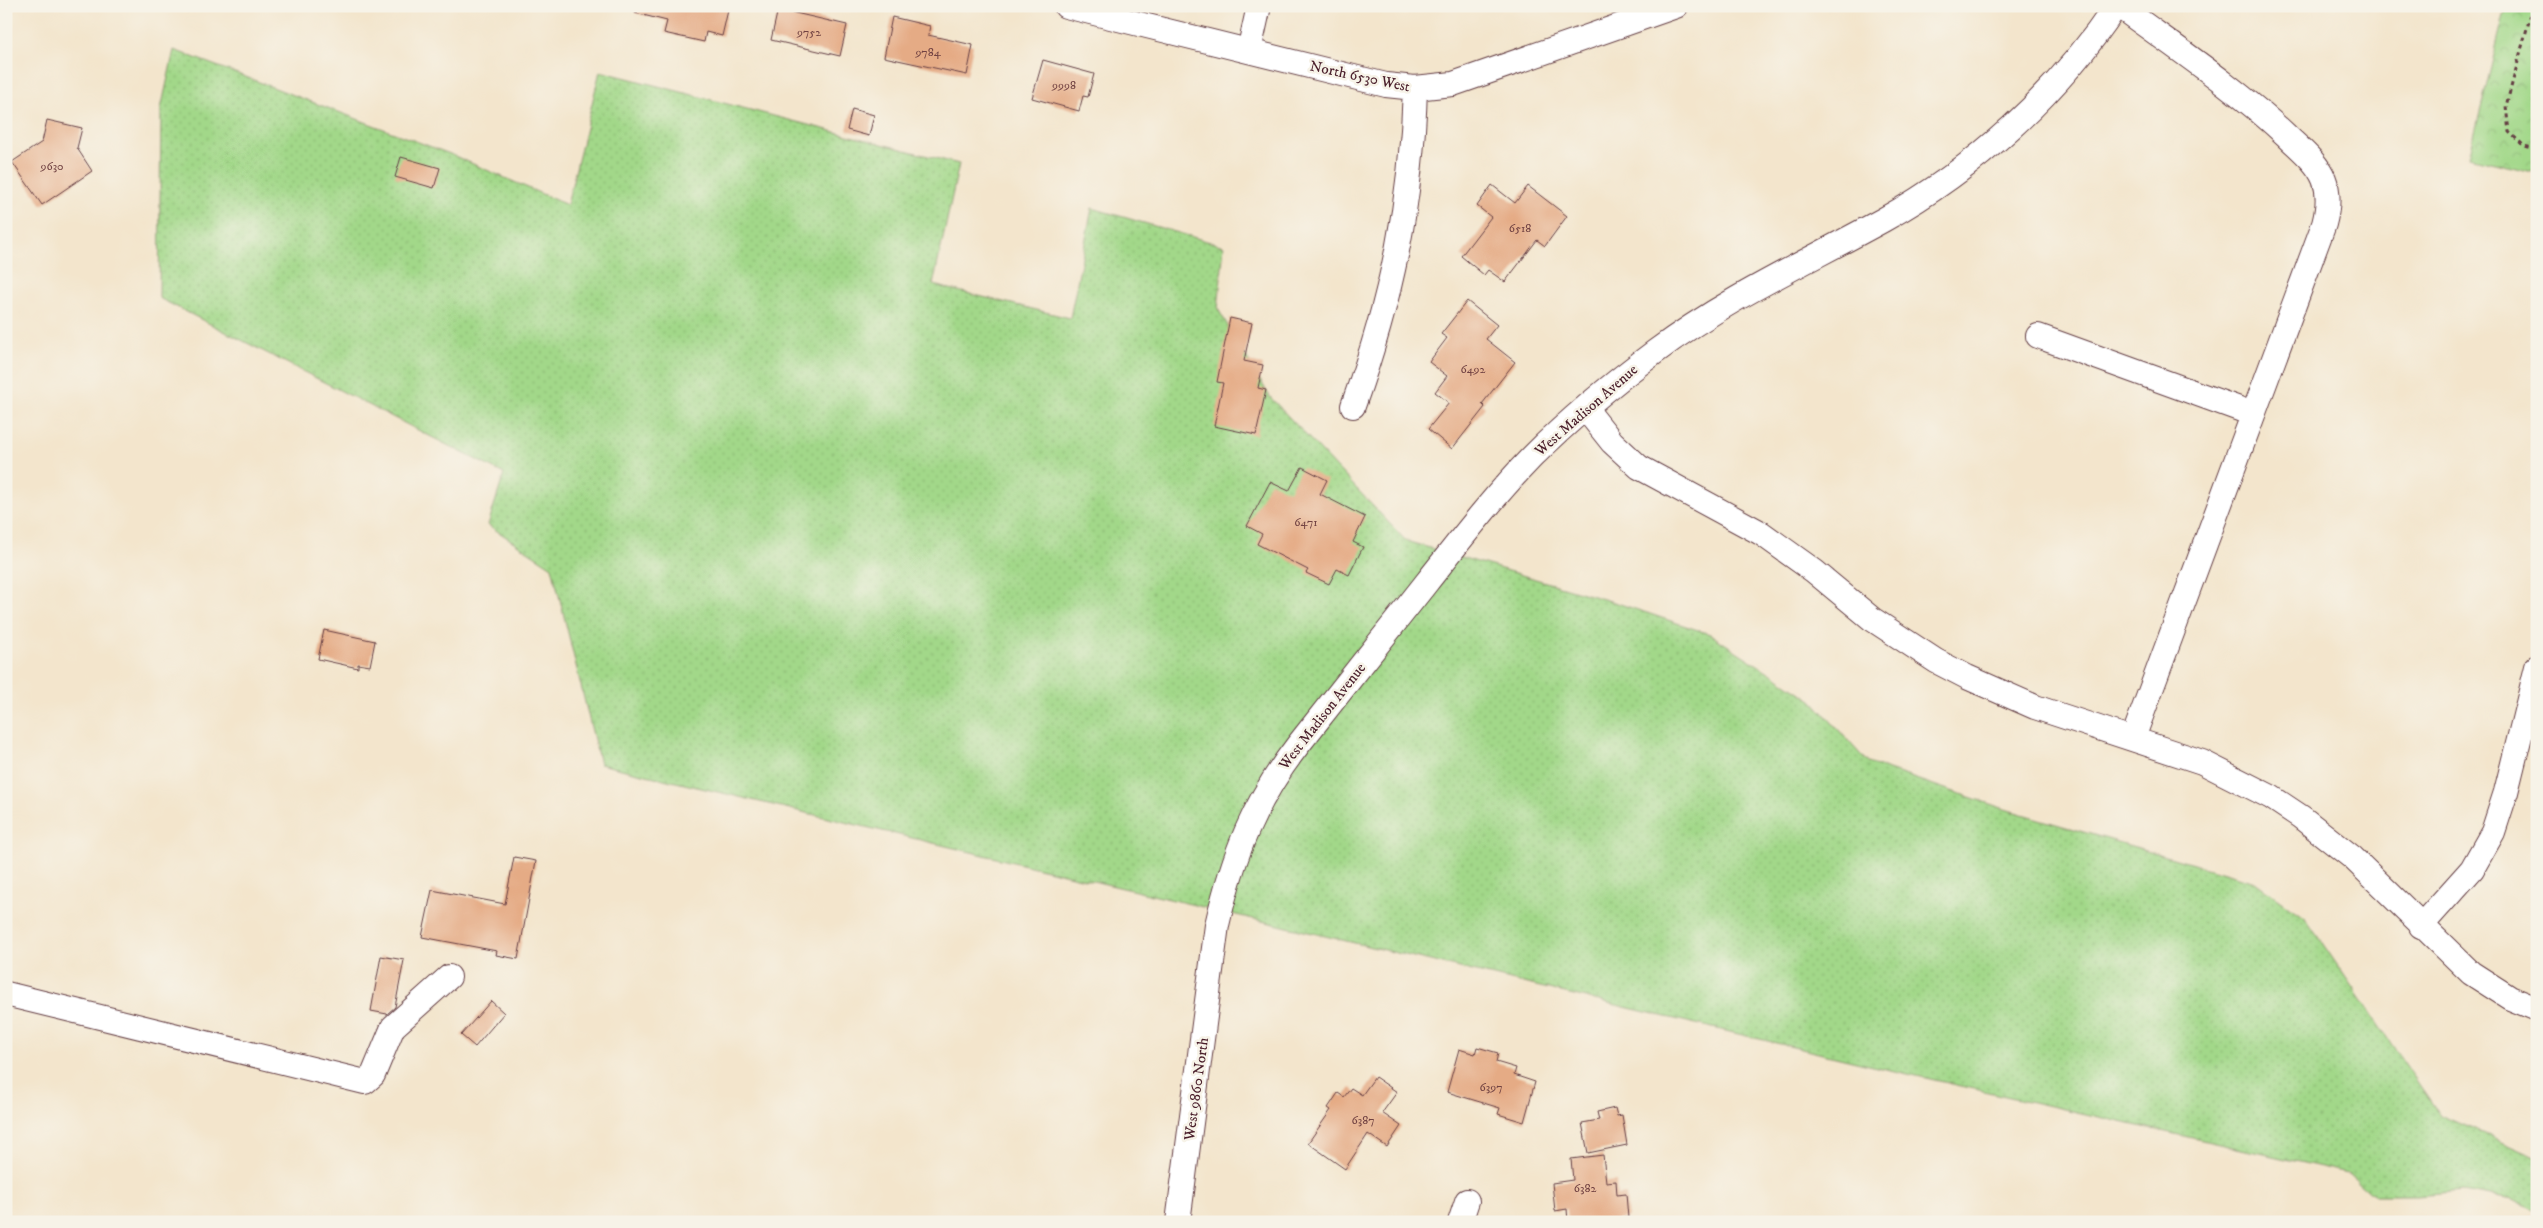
<svg xmlns="http://www.w3.org/2000/svg" width="2543" height="1228" viewBox="0 0 2543 1228" font-family="'IM FELL DW Pica',serif">
<defs>
<pattern id="grass-dots" width="8" height="8" patternUnits="userSpaceOnUse" patternTransform="scale(1.25)"><rect width="8" height="8" fill="#a2d889"/><path d="M2 2h.1M6 6h.1" fill="none" stroke="#8db976" stroke-width="1.8" stroke-linecap="round"/></pattern>
<pattern id="park-crowns" width="20" height="18" patternUnits="userSpaceOnUse" patternTransform="scale(1.25)"><rect width="20" height="18" fill="#a2d889"/><path d="M2 6a3 3 0 1 1 6 0M12 15a3 3 0 1 1 6 0" fill="none" stroke="#8db976"/></pattern>
</defs>
<rect width="100%" height="100%" fill="#f7f3e8"/>
<filter id="ink" filterUnits="userSpaceOnUse"><feTurbulence type="fractalNoise" baseFrequency=".02" numOctaves="2"/><feDisplacementMap in="SourceGraphic" scale="10" xChannelSelector="R" yChannelSelector="G"/><feConvolveMatrix kernelMatrix="1 2 1 2 8 2 1 2 1" color-interpolation-filters="sRGB"/></filter>
<filter id="wash" filterUnits="userSpaceOnUse"><feTurbulence type="fractalNoise" baseFrequency=".0096" numOctaves="4" result="noise"/><feDisplacementMap in="SourceGraphic" scale="20" xChannelSelector="R" yChannelSelector="G"/><feGaussianBlur stdDeviation="1.12" result="paint"/><feColorMatrix in="noise" values="0 0 0 0 0 0 0 0 0 0 0 0 0 0 0 0 0 1.4 0 .05"/><feComposite in="paint" operator="in"/></filter>
<g filter="url(#wash)">
<rect width="100%" height="100%" fill="#f3e5cc"/>
<!-- grass -->
<path fill="url(#grass-dots)" stroke="#767c5a" d="M174 50 450 154 567 205 600 71 959 164 933 285 1070 318 1092 208 1224 246 1218 309 1270 397 1406 541 1617 603 1710 634 1812 700 1868 763 2008 810 2255 882 2305 918 2440 1115 2537 1158V1210L2512 1200 2463 1191 2417 1195H2373L2348 1173 1890 1070 600 764 552 567 488 525 504 474 159 298 161 109Z"/>
<!-- park -->
<path fill="url(#park-crowns)" stroke="#767c5a" d="M2506 6H2537V173L2469 157Z"/>
<g id="blocks">
<!-- building -->
<path fill="#e5ab85" d="M636 6H729L722 36 706 32 704 42 664 33 667 21 635 13Z
M778 9 847 25 840 56 771 40Z
M892 17 930 26 928 35 973 45 967 75 884 57Z
M1043 60 1094 74 1088 97 1083 96 1079 111 1032 98Z
M852 109 874 115 869 136 847 130Z
M47 120 82 128 77 148 92 171 42 205 12 162 42 142Z
M401 157 440 168 434 188 395 177Z
M1492 185 1515 203 1528 186 1567 216 1545 246 1537 240 1505 282 1488 270 1484 275 1461 256 1491 217 1477 206Z
M1467 301 1497 325 1486 339 1515 362 1482 404 1485 407 1452 449 1428 429 1449 403 1435 392 1447 376 1429 362 1447 338 1441 334Z
M1230 318 1252 323 1244 361 1263 365 1258 388 1266 390 1256 435 1214 426 1223 383 1217 382Z
M1302 467 1327 480 1320 494 1365 517 1353 542 1363 547 1349 575 1337 569 1329 584 1306 573 1308 570 1257 544 1262 534 1247 526 1270 482 1289 491Z
M324 630 375 641 370 666 358 664V668L318 659Z
M514 857 536 861 518 959 496 955 497 951 422 937 432 890 505 904Z
M381 956 404 960 395 1007 387 1014 371 1011Z
M491 1001 504 1013 475 1047 461 1035Z
M1477 1047 1498 1053 1496 1062 1516 1068 1514 1075 1535 1082 1524 1122 1498 1114 1500 1108 1447 1092 1459 1049 1475 1054Z
M1375 1077 1397 1092 1382 1113 1401 1126 1387 1147 1368 1134 1345 1169 1308 1143 1331 1110 1328 1108 1338 1093 1344 1097 1351 1088 1362 1095Z
M1615 1108 1617 1116 1622 1115 1627 1145 1588 1153 1582 1123 1599 1120 1597 1112Z
M1603 1155 1606 1182 1616 1181 1617 1195 1626 1194 1628 1218 1617 1219 1618 1222H1568L1567 1209 1555 1211 1552 1183 1573 1180 1571 1159Z"/>
</g>
</g>
<g filter="url(#ink)">
<use href="#blocks" fill-opacity="0" stroke="#633d43" stroke-width="1"/>
<g fill="none" stroke-linecap="round" stroke-linejoin="round">
<!-- minor casing -->
<g stroke="#633d43" stroke-width="26">
<path id="minor" d="M1066 6 1386 85 1415 88 1453 84 1676 6
M2119 6C2176 48 2235 87 2287 136 2300 149 2317 162 2324 179 2330 194 2328 209 2324 224L2133 738
M1249 51 1259 6
M2038 336 2253 414
M1353 406C1391 300 1412 202 1415 88
M1585 408 1612 442 1639 467 1761 533 1814 571 1872 619 1936 661 1967 677 2035 707 2202 762 2271 797 2301 817 2353 858 2471 973 2510 998 2537 1009
M2421 926 2472 869 2493 832 2506 792 2537 667
M6 994 365 1082 373 1075 393 1027 449 977
M1178 1222 1217 925C1233 855 1254 802 1298 745 1341 690 1384 636 1427 582 1461 539 1494 496 1532 457 1570 419 1612 384 1655 352 1727 298 1805 263 1883 220 1975 169 2057 94 2116 6
M1460 1222 1467 1201"/>
</g>
<!-- path -->
<path stroke="#633d43" stroke-width="3" stroke-dasharray="4 4" stroke-linecap="butt" d="M2533 6 2506 106 2509 132 2524 146 2537 149"/>
<!-- minor -->
<use href="#minor" stroke="#fff" stroke-width="24"/>
</g>
</g>
<g text-anchor="middle" stroke-width="5" stroke-linejoin="round" paint-order="stroke">
<!-- number labels -->
<g font-size="12" fill="#714242">
<text x="809" y="36">9752</text>
<text x="928" y="56">9784</text>
<text x="1064" y="89">9998</text>
<text x="52" y="170">9630</text>
<text x="1520" y="232">6518</text>
<text x="1473" y="373">6492</text>
<text x="1306" y="526">6471</text>
<text x="1491" y="1091">6397</text>
<text x="1363" y="1124">6387</text>
<text x="1585" y="1192">6382</text>
</g>
<!-- street labels -->
<g font-size="15" fill="#4a1f2b" stroke="#f7f3e8">
<text transform="translate(1360 76) rotate(12)" y="5">North 6530 West</text>
<text transform="translate(1586 410) rotate(-41)" y="5">West Madison Avenue</text>
<text transform="translate(1322 716) rotate(-52)" y="5">West Madison Avenue</text>
<text transform="translate(1196 1089) rotate(-82)" y="5">West 9860 North</text>
</g>
</g>
<!-- margin -->
<rect width="2543" height="1228" fill="none" stroke="#f7f3e8" stroke-width="25"/>
</svg>
